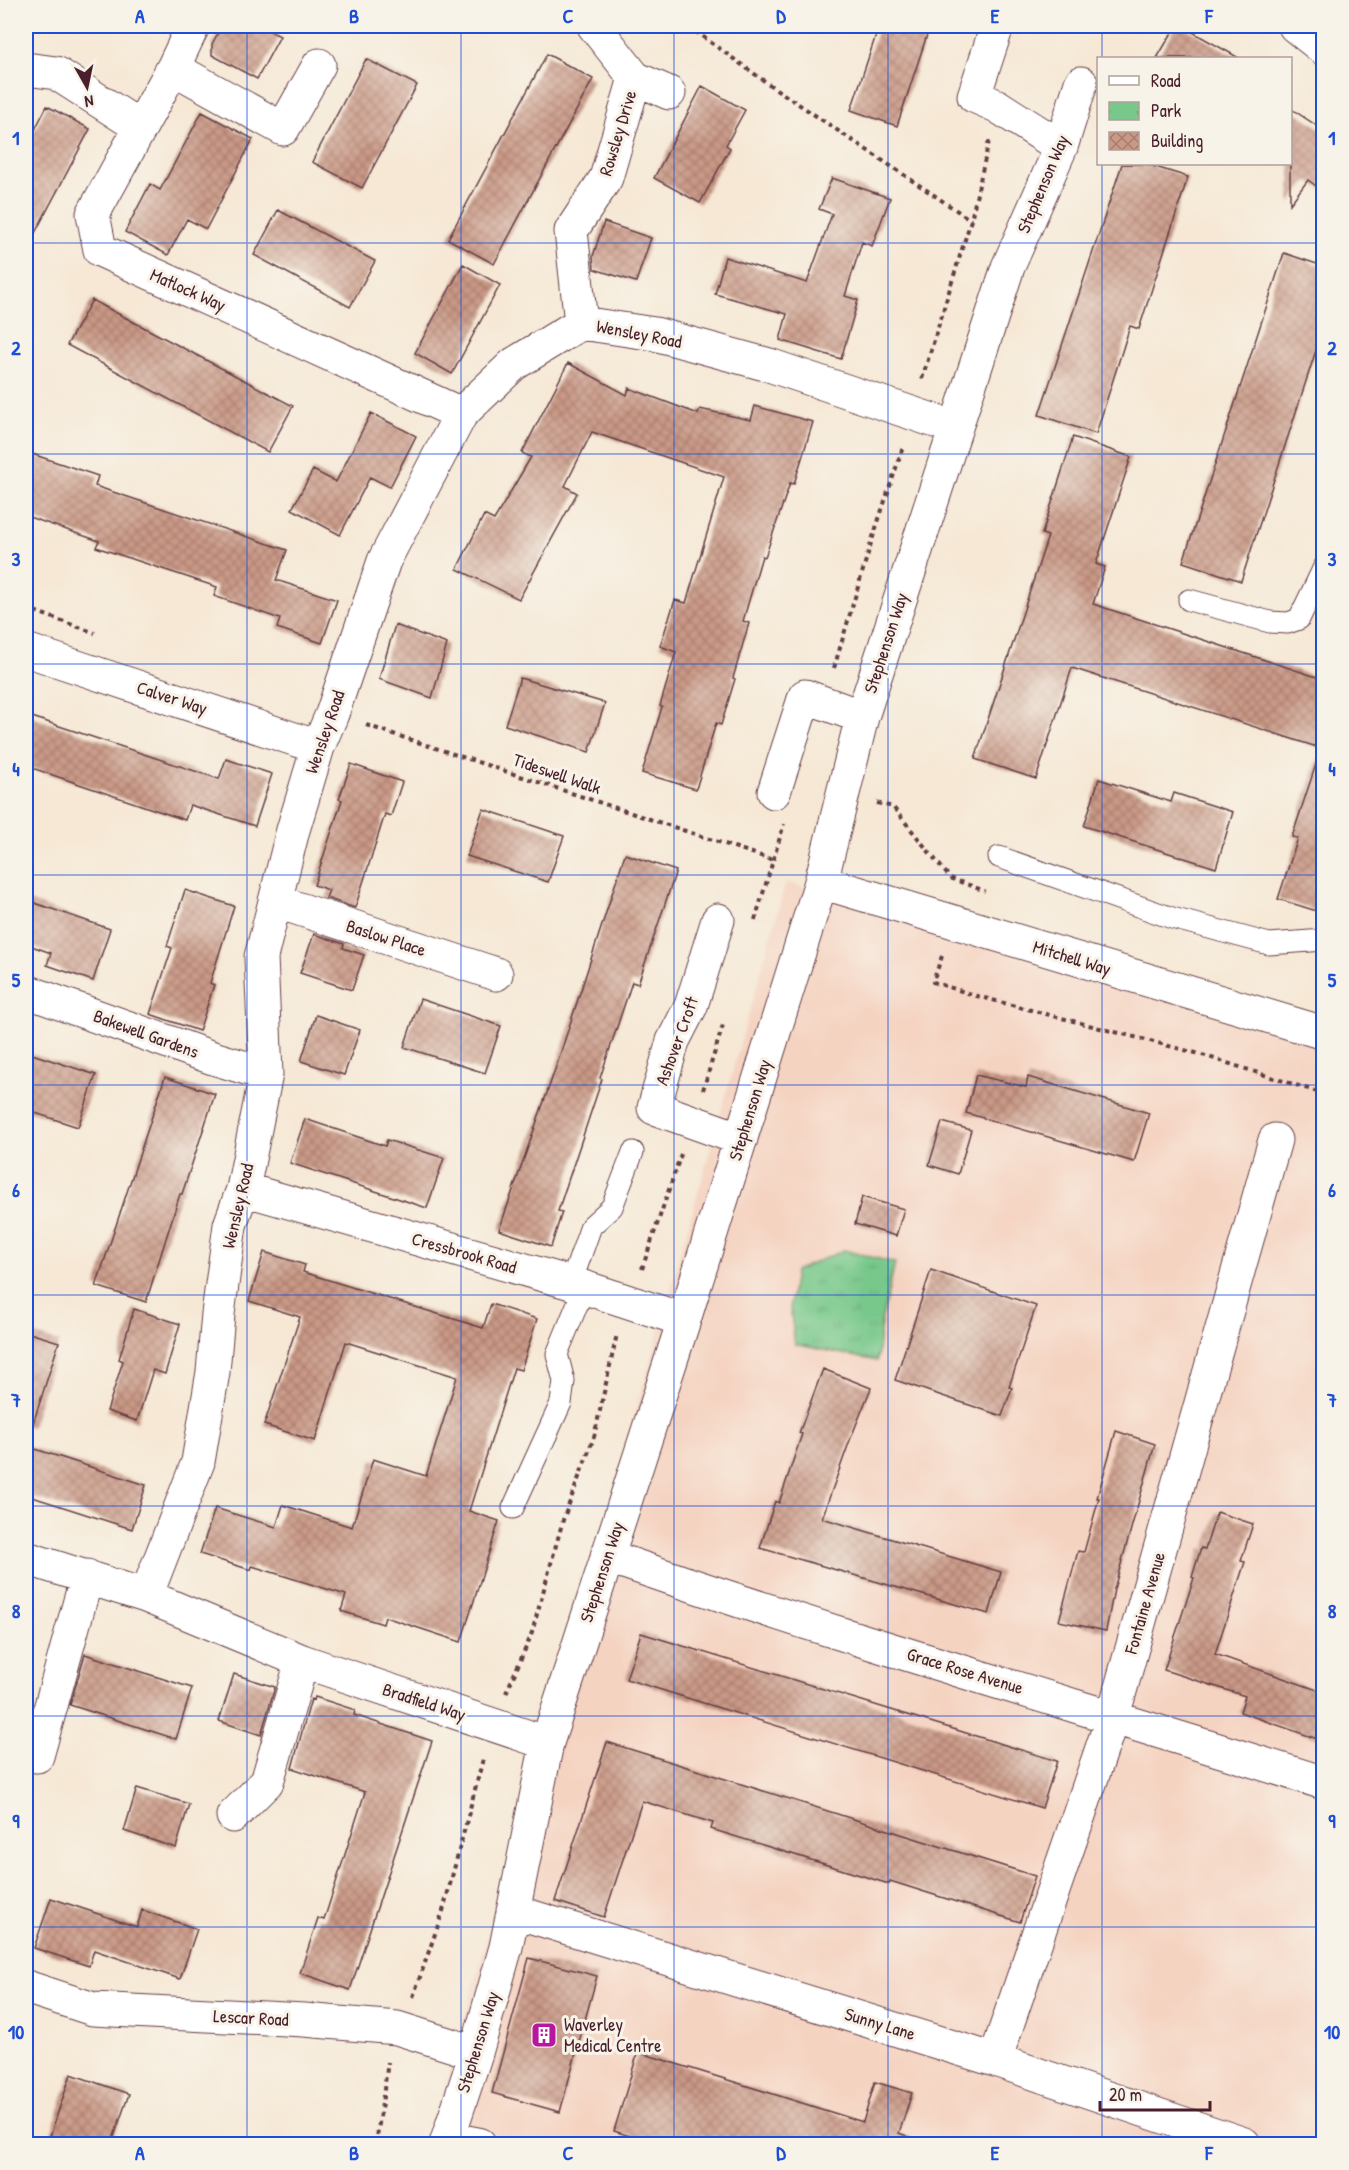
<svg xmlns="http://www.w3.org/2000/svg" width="1349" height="2170" viewBox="0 0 1349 2170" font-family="'Patrick Hand',sans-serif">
<defs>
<pattern id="park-tufts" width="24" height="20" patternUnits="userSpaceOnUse" patternTransform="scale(1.5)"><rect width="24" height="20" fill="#77c88a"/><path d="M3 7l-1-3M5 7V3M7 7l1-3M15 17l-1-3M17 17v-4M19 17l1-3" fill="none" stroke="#68ab77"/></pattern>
<pattern id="building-cross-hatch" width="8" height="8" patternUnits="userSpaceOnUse" patternTransform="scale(1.5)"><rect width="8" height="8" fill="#ca9986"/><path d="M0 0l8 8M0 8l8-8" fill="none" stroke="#a67c6e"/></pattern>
</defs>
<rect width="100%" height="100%" fill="#f7f3e8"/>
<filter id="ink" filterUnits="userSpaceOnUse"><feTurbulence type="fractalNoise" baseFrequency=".0167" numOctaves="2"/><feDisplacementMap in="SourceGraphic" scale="12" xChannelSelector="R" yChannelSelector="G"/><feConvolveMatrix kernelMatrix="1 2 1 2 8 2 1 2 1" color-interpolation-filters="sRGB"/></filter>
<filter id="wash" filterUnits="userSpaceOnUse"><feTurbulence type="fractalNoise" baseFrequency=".008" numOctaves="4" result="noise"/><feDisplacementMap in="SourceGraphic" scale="24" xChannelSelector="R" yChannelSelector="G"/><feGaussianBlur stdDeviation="1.35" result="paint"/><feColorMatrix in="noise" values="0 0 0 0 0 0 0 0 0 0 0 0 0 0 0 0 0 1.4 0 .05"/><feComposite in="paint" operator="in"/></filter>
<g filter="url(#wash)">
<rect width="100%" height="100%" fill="#f6e8d5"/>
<!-- built -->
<path fill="#f5d3c1" d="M786 882 1323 1036V2144H429Z"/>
<!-- park -->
<path fill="url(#park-tufts)" stroke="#60745a" stroke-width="1.5" d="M844 1250 895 1263 881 1322 877 1361 795 1344 790 1306 795 1271Z"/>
<g id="blocks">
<!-- building -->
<path fill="url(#building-cross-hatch)" d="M222 26H260L280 36 257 79 212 55V44Z
M879 26H930L897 126 851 110Z
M1176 26H1182L1239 58H1157Z
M547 54 593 79 494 264 448 239Z
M366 59 417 85 362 188 312 162Z
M702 86 745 110 726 145 730 148 700 203 654 178Z
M47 106 90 129 26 250V147Z
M1290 108 1323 130V191L1308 180 1290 204Z
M202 112 253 139 206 229 187 219 168 255 125 232 150 184 160 190Z
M1122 164H1146L1188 177 1139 329 1130 326 1096 434 1039 415Z
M832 178 890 198 872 246 862 242 845 296 858 300 841 359 780 340 787 314 715 294 725 257 807 283 832 214 819 209Z
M278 210 375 261 350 307 254 255Z
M604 222 651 238 636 282 594 269 593 256Z
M1284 253 1323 266V329L1241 581 1183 562Z
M463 264 500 285 452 374 415 353Z
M92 300 293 406 268 452 67 345Z
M568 363 627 395 629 388 698 414 700 409 751 420 755 406 813 422 794 484 790 483 765 557 762 556 743 621 749 623 733 678 735 679 721 725 716 723 696 789 642 773 662 707 660 706 676 652 660 646 675 600 686 603 724 477 592 432 565 486 577 493 519 599 457 569 484 515 494 520 531 457 522 453Z
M371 413 416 436 390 487 370 477 340 535 292 509 313 470 336 482Z
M1073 437 1131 457 1096 564 1105 567 1093 604 1323 679V749L1072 668 1036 779 975 759 1048 536 1042 534Z
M26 452 98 476 95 486 287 550 276 580 337 600 322 643 277 628 280 619 214 596 217 587 96 547 99 541 26 516Z
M395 625 447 644 432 698 379 679Z
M520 678 605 703 589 752 505 725Z
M26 715 219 779 226 759 272 774 255 826 190 805 185 820 26 766Z
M1318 758 1323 759V913L1278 899 1298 838 1292 837Z
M351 764 402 782 391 816 385 814 355 908 326 898 329 890 314 885 342 800 339 799Z
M1099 779 1171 802 1174 793 1233 812 1216 868 1084 826Z
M483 809 564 836 548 882 467 856Z
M625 854 676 871 638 984 632 982 600 1078 602 1079 558 1211 562 1212 551 1247 499 1230 557 1064Z
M185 890 234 906 210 983 214 985 199 1031 150 1014 172 948 167 946Z
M26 900 110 929 93 981 47 965 51 953 26 944Z
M314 934 344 944 343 948 364 955 352 990 300 973Z
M420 999 501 1026 485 1073 404 1047Z
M316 1015 360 1030 344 1075 301 1061Z
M26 1052 96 1075 78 1127 26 1110Z
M976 1075 1026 1087 1028 1077 1149 1113 1134 1162 966 1113Z
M165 1077 215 1094 182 1194H180L146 1302 96 1286Z
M305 1119 385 1146 387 1140 444 1158 427 1208 290 1163Z
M942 1122 971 1130 958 1174 929 1165Z
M862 1197 904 1209 896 1236 855 1224Z
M264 1252 305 1265 303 1272 483 1328 491 1304 537 1319 521 1370 514 1368 469 1511 499 1521 461 1642 385 1617 383 1624 341 1611 346 1595 252 1566 251 1570 200 1554 215 1508 276 1527 283 1505 352 1527 373 1459 426 1476 457 1377 346 1342 315 1441 264 1425 300 1317 249 1301Z
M931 1270 1036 1306 1009 1387 1012 1388 1002 1416 895 1380Z
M134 1309 180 1324 165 1374 153 1370 137 1421 107 1411 123 1361 119 1359Z
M26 1332 59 1342 32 1427 26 1426Z
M823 1369 871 1388 850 1440 822 1518 1001 1572 989 1614 760 1548 775 1501 779 1503 802 1434 799 1433Z
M1116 1431 1155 1444 1114 1589 1106 1631 1059 1621 1078 1551 1084 1552 1099 1498H1097Z
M26 1446 146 1485 132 1529 26 1495Z
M1217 1512 1253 1524 1241 1561 1245 1562 1215 1654 1323 1692V1741L1240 1712 1245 1696 1164 1670 1194 1578 1192 1577 1201 1548 1205 1549Z
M641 1633 1057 1761 1042 1808 626 1679Z
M85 1654 192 1688 176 1739 70 1705Z
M234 1674 275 1687 261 1735 219 1721Z
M315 1697 355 1710 354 1715 432 1741 350 1990 300 1973 318 1918 324 1920 365 1792 292 1768 311 1699 314 1700Z
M607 1742 1035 1876 1020 1922 890 1881 889 1884 711 1829 713 1823 642 1801 604 1917 555 1901Z
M137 1788 189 1804 176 1848 124 1831Z
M51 1898 137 1927 142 1910 197 1929 180 1979 94 1950 89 1966 34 1948Z
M529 1958 597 1976 560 2112 492 2093Z
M638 2052 863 2122 875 2082 912 2093 899 2133 912 2138 911 2145H658L614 2131Z
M71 2074 129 2094 111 2145H47Z"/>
</g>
</g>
<g filter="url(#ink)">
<use href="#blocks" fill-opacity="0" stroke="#643d44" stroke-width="1.5"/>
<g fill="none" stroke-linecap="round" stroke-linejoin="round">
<!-- service casing -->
<g stroke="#643d44" stroke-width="23">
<path id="service" d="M1189 600 1270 622 1288 623 1299 619 1324 567
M999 857 1172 918 1269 944 1324 940
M571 1283 591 1226 612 1207 633 1152
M513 1508 561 1403 564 1381 557 1354 584 1288"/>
</g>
<!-- pedestrian casing -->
<g stroke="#643d44" stroke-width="34">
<path id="pedestrian" d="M448 2138 480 2144"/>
</g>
<!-- minor casing -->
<g stroke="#643d44" stroke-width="35">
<path id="minor" d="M193 26 173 68 93 214 100 250 461 414
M594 26 635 78
M997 26 974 96 997 106 1061 147
M1295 26 1324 49
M173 68 283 129 319 65
M26 69 56 73 140 127
M581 323 571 231 606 178 635 78 669 93
M26 650 318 747
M774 792 805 696 862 717
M821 882 1324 1033
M275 901 496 974
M718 920 691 1006 673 1041 654 1108 741 1139
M26 991 213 1058 266 1074
M243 1189 571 1283 684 1320
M607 1556C843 1639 1085 1707 1324 1783
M26 1558 146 1596 302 1661 547 1743
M146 1596 198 1462 213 1372 218 1314 230 1225 243 1189 266 1074 261 957 293 830 318 747 332 714 384 561 461 414 514 364 581 323 655 334 769 365 956 428
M26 1753 37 1756 87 1576
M233 1816 267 1782 302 1661
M513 1911 995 2060 1244 2144
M26 1987 93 2009 304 2020 397 2028 476 2053
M995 2060 1113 1716 1275 1140
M446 2144 476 2053 506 1947 547 1743 684 1320 821 882 862 717 1008 267 1061 147 1081 83"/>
</g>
<!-- path -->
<path stroke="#643d44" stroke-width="4" stroke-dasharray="4.5 4.5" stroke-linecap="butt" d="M688 26 770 85 971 220
M922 379 971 220 989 141
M26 608 95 633
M834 668 871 543 903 447
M366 725 773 860
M877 803 893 807 950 878 985 891
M755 920 784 824
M942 956 933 982 977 996 1196 1053 1324 1094
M703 1090 723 1025
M642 1269 681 1154
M506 1693 531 1636 563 1520 594 1437 617 1334
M413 1997 443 1911 483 1759
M376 2144 388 2062"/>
<!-- service -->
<use href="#service" stroke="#fff" stroke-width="21"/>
<!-- pedestrian -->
<use href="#pedestrian" stroke="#fff" stroke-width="32"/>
<!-- minor -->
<use href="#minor" stroke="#fff" stroke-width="33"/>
</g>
</g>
<!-- grid -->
<path fill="none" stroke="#1d4ed8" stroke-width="1.5" stroke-opacity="0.55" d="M247 26V2144M461 26V2144M674 26V2144M888 26V2144M1102 26V58M1102 164V2144M26 243H1324M26 454H1324M26 664H1324M26 875H1324M26 1085H1324M26 1295H1324M26 1506H1324M26 1716H1324M26 1927H1324"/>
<!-- icons -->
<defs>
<g id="building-square" transform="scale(1.35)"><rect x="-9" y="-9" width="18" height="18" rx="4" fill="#b5179e" stroke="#f7f3e8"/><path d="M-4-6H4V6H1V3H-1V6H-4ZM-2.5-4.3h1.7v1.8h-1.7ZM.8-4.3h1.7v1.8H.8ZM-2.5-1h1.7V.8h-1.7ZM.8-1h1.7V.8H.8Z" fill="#fff"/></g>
</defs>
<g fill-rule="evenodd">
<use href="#building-square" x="544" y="2035"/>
</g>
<g text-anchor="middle" stroke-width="6" stroke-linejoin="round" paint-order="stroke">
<!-- street labels -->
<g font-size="18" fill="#4a1f2b" stroke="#f7f3e8">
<text transform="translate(618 133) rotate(-73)" y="6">Rowsley Drive</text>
<text transform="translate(1043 184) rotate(-67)" y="6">Stephenson Way</text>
<text transform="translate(188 290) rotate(24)" y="6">Matlock Way</text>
<text transform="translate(639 334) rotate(11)" y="6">Wensley Road</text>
<text transform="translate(886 643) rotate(-72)" y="6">Stephenson Way</text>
<text transform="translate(172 698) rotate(18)" y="6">Calver Way</text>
<text transform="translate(325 732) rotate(-71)" y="6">Wensley Road</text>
<text transform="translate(557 774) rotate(19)" y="6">Tideswell Walk</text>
<text transform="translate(386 938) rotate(18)" y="6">Baslow Place</text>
<text transform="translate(1072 958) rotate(17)" y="6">Mitchell Way</text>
<text transform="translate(146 1034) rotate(20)" y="6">Bakewell Gardens</text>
<text transform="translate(677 1041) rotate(-70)" y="6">Ashover Croft</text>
<text transform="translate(750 1110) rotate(-73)" y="6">Stephenson Way</text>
<text transform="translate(238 1206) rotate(-77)" y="6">Wensley Road</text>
<text transform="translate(464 1253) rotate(16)" y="6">Cressbrook Road</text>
<text transform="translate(602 1572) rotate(-72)" y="6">Stephenson Way</text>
<text transform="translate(1145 1603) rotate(-74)" y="6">Fontaine Avenue</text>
<text transform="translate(965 1671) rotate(17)" y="6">Grace Rose Avenue</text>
<text transform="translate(424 1702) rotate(18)" y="6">Bradfield Way</text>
<text transform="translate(251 2018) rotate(3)" y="6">Lescar Road</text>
<text transform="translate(880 2024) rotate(17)" y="6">Sunny Lane</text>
<text transform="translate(478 2042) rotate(-73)" y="6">Stephenson Way</text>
</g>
<!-- poi labels -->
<g font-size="18" fill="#4a1f2b" stroke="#f7f3e8" text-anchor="start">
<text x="564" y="2031">Waverley<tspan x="564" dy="21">Medical Centre</tspan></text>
</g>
</g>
<!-- margin -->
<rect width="1349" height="2170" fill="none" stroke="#f7f3e8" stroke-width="66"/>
<!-- legend -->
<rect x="1097" y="57" width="195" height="108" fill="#f7f3e8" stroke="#b29e9c" stroke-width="1.5"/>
<rect x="1109" y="76" width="30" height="9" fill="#ffffff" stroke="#b29e9c" stroke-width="1.5"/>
<text x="1151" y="87" font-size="18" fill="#4a1f2b">Road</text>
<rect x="1109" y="102" width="30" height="18" fill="url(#park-tufts)" stroke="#b29e9c" stroke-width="1.5"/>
<text x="1151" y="117" font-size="18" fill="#4a1f2b">Park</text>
<rect x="1109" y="132" width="30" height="18" fill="url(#building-cross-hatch)" stroke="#b29e9c" stroke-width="1.5"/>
<text x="1151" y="147" font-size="18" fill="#4a1f2b">Building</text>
<!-- north arrow -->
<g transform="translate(87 87) rotate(171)" stroke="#f7f3e8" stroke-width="4.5" paint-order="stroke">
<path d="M0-4.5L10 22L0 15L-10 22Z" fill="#4a1f2b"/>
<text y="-9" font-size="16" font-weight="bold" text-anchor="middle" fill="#4a1f2b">N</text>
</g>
<!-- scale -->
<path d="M1100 2101v9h110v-9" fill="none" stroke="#4a1f2b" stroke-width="3"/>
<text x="1109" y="2101" font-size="18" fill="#4a1f2b" stroke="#f7f3e8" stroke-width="4.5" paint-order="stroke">20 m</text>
<rect x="33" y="33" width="1283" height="2104" fill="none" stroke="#1d4ed8" stroke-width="2"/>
<g font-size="20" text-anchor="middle" font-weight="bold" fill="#1d4ed8">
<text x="140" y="23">A</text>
<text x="354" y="23">B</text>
<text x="568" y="23">C</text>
<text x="781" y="23">D</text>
<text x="995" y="23">E</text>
<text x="1209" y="23">F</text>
<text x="16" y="145">1</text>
<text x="1332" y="145">1</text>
<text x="16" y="355">2</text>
<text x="1332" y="355">2</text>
<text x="16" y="566">3</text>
<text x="1332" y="566">3</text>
<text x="16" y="776">4</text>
<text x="1332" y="776">4</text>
<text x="16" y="987">5</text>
<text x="1332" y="987">5</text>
<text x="16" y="1197">6</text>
<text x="1332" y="1197">6</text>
<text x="16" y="1407">7</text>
<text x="1332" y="1407">7</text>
<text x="16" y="1618">8</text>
<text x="1332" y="1618">8</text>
<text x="16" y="1828">9</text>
<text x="1332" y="1828">9</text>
<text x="16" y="2039">10</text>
<text x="1332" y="2039">10</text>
<text x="140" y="2160">A</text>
<text x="354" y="2160">B</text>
<text x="568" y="2160">C</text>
<text x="781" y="2160">D</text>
<text x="995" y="2160">E</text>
<text x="1209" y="2160">F</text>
</g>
</svg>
